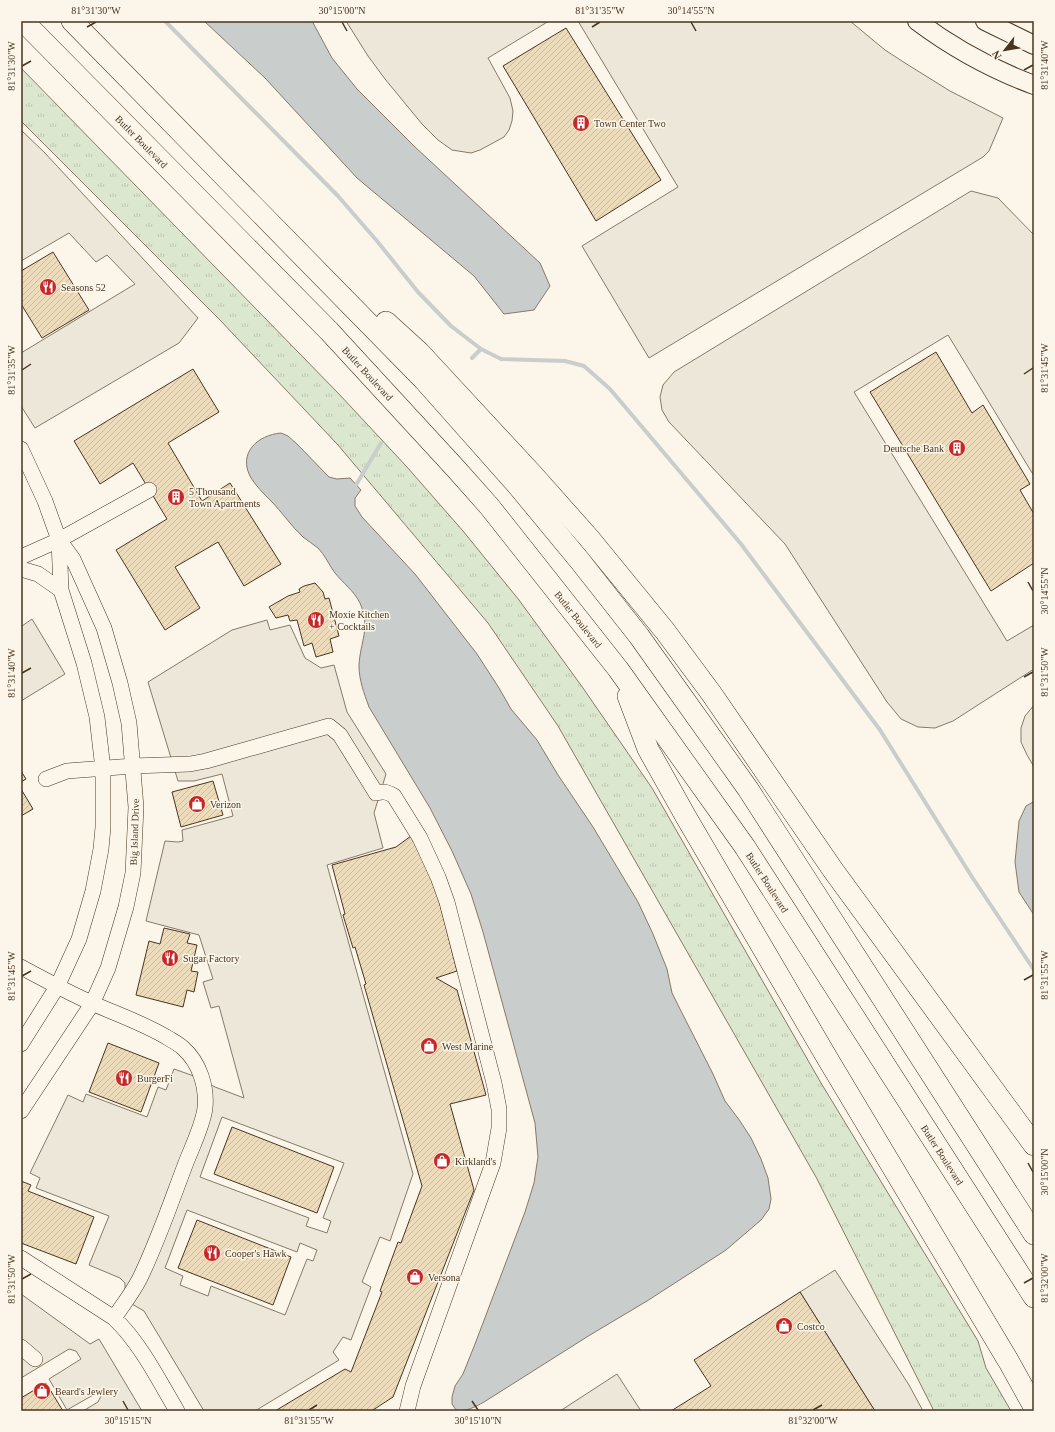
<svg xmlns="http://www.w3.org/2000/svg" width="1055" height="1432" viewBox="0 0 1055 1432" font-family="'Times New Roman',serif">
<defs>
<pattern id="grass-tufts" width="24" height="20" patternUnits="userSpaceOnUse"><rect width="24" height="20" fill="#dce7d0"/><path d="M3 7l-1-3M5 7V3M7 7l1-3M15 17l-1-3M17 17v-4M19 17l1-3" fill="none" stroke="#bec7b2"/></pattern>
<pattern id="building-hatch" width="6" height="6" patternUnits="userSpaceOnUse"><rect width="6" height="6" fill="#ecdcbc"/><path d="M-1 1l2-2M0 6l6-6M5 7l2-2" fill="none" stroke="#ccbda1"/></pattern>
</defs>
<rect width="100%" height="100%" fill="#fbf6e9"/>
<!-- grass -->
<path fill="url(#grass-tufts)" stroke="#887966" d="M21 68 339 394 407 467 463 531 519 600 583 688 652 788 821 1083 978 1341 986 1368 1011 1411H934L816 1177 558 726 488 623 338 445 219 319 21 121Z"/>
<!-- parking -->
<path fill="#ede7d9" stroke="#887966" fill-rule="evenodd" d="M346 21H549L488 58 510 98 513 111 512 121 509 130 504 137 480 150 471 153 452 150 438 140 422 124 385 79 368 56Z
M578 21H850L885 50 905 63 950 91 1003 118 989 151 983 157 649 358 582 246 678 187Z
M21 130 44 152 198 318 179 343 35 428 21 406V353L135 284 107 255 96 262 69 233 21 261Z
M971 191 998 198 1034 235V476L948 335 854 392 1007 641 1034 625V669L953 721 935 728 918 727 901 719 887 702 785 544 669 422 662 410 660 397 663 385 674 372Z
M32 619 65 674 21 701V624L22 626Z
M267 620 270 630 290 625 305 658 321 668 334 665 347 712 386 774 374 813 383 848 327 865 413 1174 390 1241 380 1237 362 1282 371 1287 351 1340 343 1337 333 1352 339 1360 255 1411H204L144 1311 120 1297 125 1289V1283L120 1278 89 1265 109 1216 36 1188 40 1178 30 1173 68 1095 83 1102 86 1094 147 1117 158 1087 166 1090 174 1069 191 1075 215 1087 244 1098 219 1006 211 1008 203 982 213 979 199 935 146 921 165 841 178 842 183 841 182 830 233 816 222 774 194 781H178L148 682 232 630ZM222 1117 344 1163 323 1218 331 1221 327 1233 306 1226 309 1218 200 1177ZM187 1210 297 1252 300 1243 317 1250 313 1261 307 1259 285 1315 211 1286 208 1296 180 1285 183 1276 165 1268Z
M1034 705V767L1027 755 1021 742V728L1025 716Z
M835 1270 909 1385 923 1411H875L800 1292Z
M21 1294 90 1344 99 1339 142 1411H83L98 1402 101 1396 100 1391 67 1410 49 1379 81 1359 76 1351 69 1349 21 1378Z
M617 1374 641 1411H560Z"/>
<!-- water -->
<path fill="#c9cecd" stroke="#887966" d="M204 21H312L332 58 357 89 414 146 540 263 550 286 534 310 504 314 474 276 357 178 265 78Z
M281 433 288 436 297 444 329 477 337 479 350 478 361 490 355 498V506L362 517 415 574 477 654 499 688 511 709 537 740 558 775 593 827 638 902 653 934 667 969 672 993 681 1011 713 1074 725 1101 740 1121 751 1138 761 1159 768 1178 771 1199 769 1209 761 1220 726 1250 647 1301 590 1335 484 1402C475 1407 466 1412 456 1410L452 1404V1397L455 1386 463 1374 475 1344 525 1212 534 1183 538 1157 535 1123 483 932 471 894 452 851 430 808 369 707C364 693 359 680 359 666 360 641 371 629 360 603 354 591 343 583 335 573 329 565 325 555 318 548 313 544 308 541 303 537 291 526 282 512 271 501 264 494 256 486 251 478 237 453 258 435 281 433Z
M1033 802H1034V915L1019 892 1015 862 1019 821 1026 806Z"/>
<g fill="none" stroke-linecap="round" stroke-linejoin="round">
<!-- stream -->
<path stroke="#c9cecd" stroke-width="4" d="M165 21 338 196 377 241 418 292 451 326 481 349 501 359 565 361 584 366 610 389 741 544 880 730 972 877 1034 970
M472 358 481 349
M356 485 381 443"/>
</g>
<!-- building -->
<path fill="url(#building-hatch)" stroke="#4a3520" d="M566 28 661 180 596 221 503 66Z
M53 252 89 310 42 338 21 304V271Z
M936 352 972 413 983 405 1030 484 1020 490 1034 514V563L991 591 870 392Z
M193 369 219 412 168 443 202 501 230 483 281 564 244 586 218 542 175 567 200 608 165 630 116 550 167 519 133 463 100 484 74 441Z
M315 583 323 592 325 599 329 598 339 636 330 639 333 652 316 657 312 643 304 646 297 620 290 621 288 615 276 618 269 607 288 596 300 592 299 589 304 586Z
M21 771 26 779 21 782Z
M213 781 223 815 181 827 172 792Z
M21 789 33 809 21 816Z
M411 836 434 881 457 971 436 978 457 990 486 1095 450 1104 474 1190 393 1397 373 1410V1411H275L345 1369 351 1372 382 1292 380 1291 398 1242 401 1243 422 1186 364 985 366 984 355 947 353 948 343 915 345 914 332 865 396 847Z
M164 928 190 934 187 943 197 945 191 971 198 972 194 992 187 990 183 1007 136 995 149 941 160 944Z
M108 1043 159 1063 141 1112 89 1092Z
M232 1127 334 1167 317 1213 214 1174Z
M21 1181 31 1185 28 1191 94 1217 76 1264 21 1243Z
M197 1220 291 1257 273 1305 178 1268Z
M800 1292 875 1411H671L711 1386 694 1360Z
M46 1383 63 1411H21V1398Z"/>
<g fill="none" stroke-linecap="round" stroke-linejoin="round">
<!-- minor casing -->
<g stroke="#4a3520" stroke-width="16">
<path id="minor" d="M21 449 45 501 59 540 73 559 104 628 120 683 129 723 136 807 133 873 126 907 108 968 92 1004 21 1111
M21 557 59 540 149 490
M21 569 38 574 61 590
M46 779 67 771 133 766 190 764 206 761 329 726 340 735 376 793C384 791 388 792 394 796L420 838 438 877 447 902 494 1083 499 1109V1128L493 1163 413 1386 407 1411
M21 967C45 980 69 993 94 1004 119 1015 145 1024 168 1038 173 1041 179 1044 183 1048 200 1063 207 1087 205 1108 203 1126 190 1151 184 1168 170 1205 157 1243 140 1278 133 1292 123 1305 114 1318
M21 1044 57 987 79 939 93 891 101 849 103 827V769L97 717 84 663 61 590 59 540
M21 1258 114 1318C141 1344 158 1379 177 1411
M21 1347 35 1359"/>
</g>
<!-- major casing -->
<g stroke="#4a3520" stroke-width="20">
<path id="major" d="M917 21C953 48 991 69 1034 85
M985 21 1034 45"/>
</g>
<!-- highway casing -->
<g stroke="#4a3520" stroke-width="22">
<g id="highway">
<path id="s1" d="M23 21 329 331 457 470 489 506 618 669 745 847 1034 1297"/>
<path d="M72 21 424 380 518 486 580 561 639 636 748 789 1034 1234"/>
<path d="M386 322 419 352 533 475 589 538 665 631 711 693 833 870 1034 1145"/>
<path d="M628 696 648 749 686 817 826 1056 1009 1362 1034 1407"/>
</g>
</g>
<!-- minor -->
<use href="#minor" stroke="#fbf6e9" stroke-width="15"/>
<!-- major -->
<use href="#major" stroke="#fbf6e9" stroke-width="18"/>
<!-- highway -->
<use href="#highway" stroke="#fbf6e9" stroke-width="21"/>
</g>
<!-- ticks -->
<path fill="none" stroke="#4a3520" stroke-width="1.5" d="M342 22 347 31M691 22 696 31M87 27 96 22M592 27 600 22M22 66 31 61M1024 70 1033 65M22 370 31 364M1024 374 1033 368M1028 582 1033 591M22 673 31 668M1024 677 1033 672M22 976 31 971M1024 980 1033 975M1028 1163 1033 1172M22 1279 31 1274M1024 1283 1033 1278M123 1401 128 1410M472 1401 478 1410M309 1410 317 1405M813 1410 822 1405"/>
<!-- icons -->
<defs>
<g id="building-disc" transform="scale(0.9)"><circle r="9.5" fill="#c62828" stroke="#fbf6e9"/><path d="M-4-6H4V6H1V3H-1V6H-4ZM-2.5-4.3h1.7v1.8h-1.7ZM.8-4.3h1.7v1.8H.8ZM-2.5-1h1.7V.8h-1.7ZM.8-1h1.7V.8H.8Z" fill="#fff"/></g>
<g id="restaurant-disc" transform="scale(0.9)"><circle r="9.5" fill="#c62828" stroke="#fbf6e9"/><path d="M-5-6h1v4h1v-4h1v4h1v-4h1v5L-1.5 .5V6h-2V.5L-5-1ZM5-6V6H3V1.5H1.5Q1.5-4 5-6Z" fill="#fff"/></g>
<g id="shop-disc" transform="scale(0.9)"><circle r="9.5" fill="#c62828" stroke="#fbf6e9"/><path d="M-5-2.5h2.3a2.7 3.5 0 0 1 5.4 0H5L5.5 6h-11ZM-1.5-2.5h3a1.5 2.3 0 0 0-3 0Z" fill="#fff"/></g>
</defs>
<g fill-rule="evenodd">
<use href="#building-disc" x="581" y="123"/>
<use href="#restaurant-disc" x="48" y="287"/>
<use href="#building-disc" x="957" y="448"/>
<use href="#building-disc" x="176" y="497"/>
<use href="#restaurant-disc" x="316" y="620"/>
<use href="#shop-disc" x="197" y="804"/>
<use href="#restaurant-disc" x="170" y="958"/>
<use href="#shop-disc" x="429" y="1046"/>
<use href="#restaurant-disc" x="124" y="1078"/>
<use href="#shop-disc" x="442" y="1161"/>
<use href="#restaurant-disc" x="212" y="1253"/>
<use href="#shop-disc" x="415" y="1277"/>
<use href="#shop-disc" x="784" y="1326"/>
<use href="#shop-disc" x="42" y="1391"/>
</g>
<g text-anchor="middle" stroke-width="3" stroke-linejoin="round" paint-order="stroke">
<!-- poi labels -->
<g font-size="10" fill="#4a3520" stroke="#fbf6e9" text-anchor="start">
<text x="594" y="127">Town Center Two</text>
<text x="61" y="291">Seasons 52</text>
<text x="944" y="452" text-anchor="end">Deutsche Bank</text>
<text x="189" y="495">5 Thousand<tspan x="189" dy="12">Town Apartments</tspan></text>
<text x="329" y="618">Moxie Kitchen<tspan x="329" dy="12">+ Cocktails</tspan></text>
<text x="210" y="808">Verizon</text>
<text x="183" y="962">Sugar Factory</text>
<text x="442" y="1050">West Marine</text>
<text x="137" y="1082">BurgerFi</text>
<text x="455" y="1165">Kirkland's</text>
<text x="225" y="1257">Cooper's Hawk</text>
<text x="428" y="1281">Versona</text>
<text x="797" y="1330">Costco</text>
<text x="55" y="1395">Beard's Jewlery</text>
</g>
<!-- street labels -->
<g font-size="10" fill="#4a3520" stroke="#fbf6e9">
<text dy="4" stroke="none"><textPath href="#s1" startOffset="169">Butler Boulevard</textPath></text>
<text dy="4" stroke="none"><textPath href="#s1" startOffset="493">Butler Boulevard</textPath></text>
<text dy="4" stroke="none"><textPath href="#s1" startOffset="817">Butler Boulevard</textPath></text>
<text transform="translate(134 832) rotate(-88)" y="4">Big Island Drive</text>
<text dy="4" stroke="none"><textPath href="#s1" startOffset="1141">Butler Boulevard</textPath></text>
<text dy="4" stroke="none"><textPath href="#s1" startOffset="1465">Butler Boulevard</textPath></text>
</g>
</g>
<!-- border -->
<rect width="1055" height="1432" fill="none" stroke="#fbf6e9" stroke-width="44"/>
<!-- north arrow -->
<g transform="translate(1005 50) rotate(239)" stroke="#fbf6e9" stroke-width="3" paint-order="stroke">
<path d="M0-3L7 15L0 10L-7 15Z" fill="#4a3520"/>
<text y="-6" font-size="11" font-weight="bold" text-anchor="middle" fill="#4a3520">N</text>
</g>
<rect x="22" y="22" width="1011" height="1388" fill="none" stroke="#4a3520" stroke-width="1.5"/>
<g font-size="10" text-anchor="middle" fill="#4a3520">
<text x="96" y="14">81°31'30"W</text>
<text x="342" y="14">30°15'00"N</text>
<text x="600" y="14">81°31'35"W</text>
<text x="691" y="14">30°14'55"N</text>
<text transform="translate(1044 65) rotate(-90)" y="4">81°31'40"W</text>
<text transform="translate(11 66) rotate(-90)" y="4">81°31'30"W</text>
<text transform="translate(1044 368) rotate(-90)" y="4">81°31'45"W</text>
<text transform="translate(11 370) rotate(-90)" y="4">81°31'35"W</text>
<text transform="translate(1044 591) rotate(-90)" y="4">30°14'55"N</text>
<text transform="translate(1044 672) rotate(-90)" y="4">81°31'50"W</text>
<text transform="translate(11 673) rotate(-90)" y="4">81°31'40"W</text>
<text transform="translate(1044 975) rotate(-90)" y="4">81°31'55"W</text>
<text transform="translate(11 976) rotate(-90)" y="4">81°31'45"W</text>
<text transform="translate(1044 1172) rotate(-90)" y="4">30°15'00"N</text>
<text transform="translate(1044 1278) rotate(-90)" y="4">81°32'00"W</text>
<text transform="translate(11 1279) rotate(-90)" y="4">81°31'50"W</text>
<text x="128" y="1424">30°15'15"N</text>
<text x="309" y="1424">81°31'55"W</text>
<text x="478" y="1424">30°15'10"N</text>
<text x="813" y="1424">81°32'00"W</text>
</g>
</svg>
